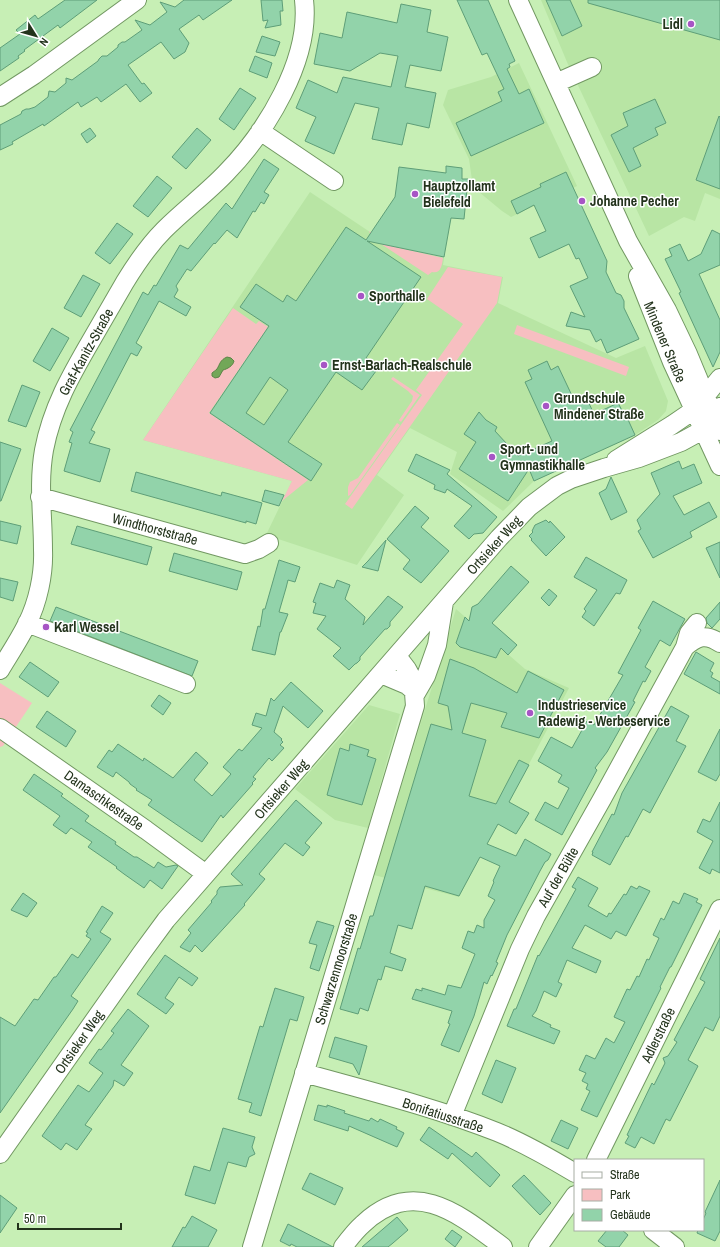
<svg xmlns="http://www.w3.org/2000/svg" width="720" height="1247" viewBox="0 0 720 1247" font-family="'Archivo Narrow',sans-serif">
<rect width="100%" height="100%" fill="#c7efb5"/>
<!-- built -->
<path fill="#b8e5a4" d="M541 0H720V199L705 193 695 221 684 217 649 236 567 62Z
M519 63 577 186 511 217 502 211 473 187 469 159 443 105 448 90 491 77Z
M310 192 391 246 444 258 443 265 503 277 498 303 616 358 645 346 668 401 666 411 658 420 635 435 534 481 503 511 450 474 457 452 410 428 377 475 404 495 357 565 266 535 292 481 143 440Z
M456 609 525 669 569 688 459 897 374 875Z
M369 705 400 714 368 828 335 820 295 789Z"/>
<!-- green -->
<path fill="#f7bfc1" d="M369 231 391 246 443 258C442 265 441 274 432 272L428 275 372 238Z
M448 267 502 277 497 303 352 509 345 504 422 395 416 390 463 324 427 299Z
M233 308 256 324 259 321 268 327 209 413 308 480 282 501 292 481 143 440Z
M517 325 629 367 626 376 514 334Z
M393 377 420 395 401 422 399 420 412 401 413 396 408 391 391 379Z
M397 423 400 425 350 495 348 496V487L350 482 358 478Z
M0 683 32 703 3 746 0 747Z"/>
<!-- water -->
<path fill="#72a758" stroke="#5a8446" d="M227 357 231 358 234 361C233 366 227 369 223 370L219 377 215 378 212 376V373C213 372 215 371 217 369 220 364 220 360 227 357Z"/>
<!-- building -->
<path fill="#92d3aa" stroke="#5e9e78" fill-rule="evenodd" d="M65 0H97L60 28 58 25 24 50 25 51 18 56 19 58 0 71V48L20 34 16 30 35 15 38 19Z
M184 0H232L203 20 199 15 179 29 189 43 185 52 174 59 161 42 128 65 142 84 144 83 152 93 140 102 126 84 101 102 97 97 81 107 78 102 44 126 43 124 12 142 13 144 0 150V125L21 114 22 111 26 109H29L35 107 48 97 49 91 55 92 66 83V78L72 80 98 61 99 59 102 56H107L118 47V45L122 42H125L142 30 135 20 150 25 167 12 160 2 175 7Z
M261 0H282L283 11H280L281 25 265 28 268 20 263 21Z
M457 0H488L515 61 509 64 510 67 507 69 519 94 529 89 544 123 471 156 456 123 502 101 498 92 504 89 487 53 482 55Z
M546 0H570L582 26 562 36Z
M588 0H720V40L588 3Z
M401 4 431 10 427 32 448 37 441 71 410 65 405 87 436 93 429 128 407 123 402 145 372 139 379 108 355 103 334 154 305 141 316 117 296 108 308 80 337 93 343 77 391 87 398 56 380 53 350 71 314 64 320 33 342 38 347 12 397 23Z
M262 36 280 42 275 56 256 52Z
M255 56 272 63 267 78 249 71Z
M240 88 256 98 234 130 219 119Z
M655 99 666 123 655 128 658 135 633 148 641 166 629 172 611 135 628 126 623 113Z
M719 116 720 117V189L696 180Z
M90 128 96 136 87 143 81 134Z
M197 128 211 140 186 169 172 157Z
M264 159 279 169 264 192 269 195 264 204 261 202 255 212 253 211 237 238 227 230 215 244 214 243 191 271 187 269 176 286 178 290 174 297 191 307 186 316 159 301 136 343 142 347 137 356 131 353 91 430 95 432 89 443 110 449 100 482 64 471 72 443 69 442 73 432 70 430 143 292 148 295 154 285 156 286 180 245 188 249 226 203 232 209Z
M446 166 462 168V179H468L464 219 451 218 444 257 367 241 421 277 366 358 379 367 362 390 336 372 288 442 322 464 311 481 210 413 269 326 240 307 256 284 283 302 287 295 296 301 346 227 366 240 395 197 399 167 446 173ZM270 377 288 390 264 425 246 413Z
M566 172 607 261 606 272 616 293 621 295 624 301V308L639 339 607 353 601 339 596 342 590 330 566 326 571 312 585 317 570 286 588 278 579 258 576 259 569 244 539 258 530 238 546 231 534 205 517 214 511 201 541 187 540 184Z
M157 176 172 188 148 217 133 206Z
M117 223 133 234 110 264 95 253Z
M712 230 720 234V265L699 274 720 320V352L713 367 679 293 681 292 665 259 672 256 669 249 680 244 688 261 701 254Z
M83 275 100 284 81 317 64 308Z
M52 328 69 338 50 371 33 361Z
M547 361 551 370 558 366 575 402 586 397 594 414 618 403 624 414 625 413 635 435 534 481 529 469 508 501 459 469 476 442 464 434 479 412 486 420 497 427 495 431 518 456 552 441 525 382 532 379 528 370Z
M22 385 40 392 26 427 8 421Z
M0 442 21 449 1 501H0Z
M416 454 450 470 447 474 497 517 483 533 474 534 469 539 454 526 472 506 447 489 445 493 434 489 435 485 408 471Z
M679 461 682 469 694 464 702 483 673 496 684 515 709 502 717 517 690 532 692 537 653 558 638 531 641 529 637 520 660 494 651 473Z
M136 472 221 496 222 492 262 503 256 524 246 521V523L131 491Z
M611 477 627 512 611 520 599 493 606 489Z
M265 490 284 495 279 506 262 501Z
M415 506 429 518 421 527 449 551 421 583 403 569 410 560 387 539Z
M546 520 549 523 550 521 565 537 546 556 531 540 532 539 529 536 533 532 532 531 535 525Z
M0 521 21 526 17 544 0 540Z
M77 526 152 547 147 565 71 544Z
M386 540 378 571 362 567 368 561Z
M720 542V578L706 548Z
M174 553 242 572 237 590 169 571Z
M586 557 627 580 620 594 616 593 594 626 582 617 586 611 584 609 597 590 574 577Z
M279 560 300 567 295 582 288 580 286 588 279 612 288 614 281 632H280L275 655 252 650 258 626 260 627 263 609H265Z
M511 566 529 582 492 623 517 645 508 655 501 648 496 658 460 647 456 643 465 617 469 621 472 607 478 604Z
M0 578 18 582 13 601 0 597Z
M337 580 350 585 345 599 365 617 363 625 388 596 403 607 390 622V626L387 629H385L360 657V660L357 663 355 664 349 670 333 656 341 648 317 629 326 616 313 613 316 603 313 602 320 583 334 588Z
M549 589 557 596 549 606 541 598Z
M653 601 685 619 670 646 660 640 645 667 651 671 645 682 643 681 633 701 635 702 607 752 595 768 597 770 562 835 535 820 545 802 558 809 569 788 558 782 562 775 538 761 551 737 572 748 587 721 594 725 623 675 618 673 641 630 638 628Z
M720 602V619L712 628 707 623 706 618Z
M56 607 198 661 192 676 50 621Z
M696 652 714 663 710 671 713 673 711 677 720 682V694L684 674Z
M450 659 474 668 517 693 528 671 564 690 539 738 501 727 507 713 471 703 462 733 486 740 469 796 496 804 519 760 529 765 509 802 529 813 516 834 498 824 487 844 516 856 525 839 551 854 548 860 545 862 540 871 507 935 496 962 498 963 492 976 491 975 487 984 484 982 474 1016 459 1052 441 1045 450 1024 448 1023 452 1011 412 999 416 989 422 991V988L445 995 448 985 461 988 475 954 462 948 468 931 474 933 477 925 484 928V920L495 900 488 896 494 882 493 881 500 866 480 857 459 896 425 886 412 929 398 925 390 953 406 959 402 971 385 966 381 980 378 979 368 1011 360 1008 358 1014 340 1009 358 948 360 949 370 916H373L431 724 452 730 448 706 438 703Z
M30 662 59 682 48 697 19 677Z
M291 682 323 711 308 728 283 706 274 732 282 739 281 740 283 742 280 745 284 748 272 761 269 758 253 777 256 779 252 783 253 784 223 818 221 815 202 842 148 805 152 800 136 790 137 789 130 784 129 782 116 772 113 777 97 767 109 750 112 752 118 744 143 761 144 758 173 778 196 752 208 763 194 780 212 796 231 774 223 767 239 749 242 751 262 728 252 725 256 713 266 716 271 698 274 701Z
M159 695 171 703 163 715 151 706Z
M671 706 689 716 676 741 686 746 650 813 643 809 628 837 626 836 610 865 592 855 593 852H592L612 814 614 815 622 793Z
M47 711 76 731 66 747 36 727Z
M720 729V774L716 781 698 772Z
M350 744 369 750 367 756 376 759 362 805 327 795 340 748 349 751Z
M34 774 63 794 61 796 89 816 85 821 116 842 115 844 134 857H137L154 868 158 862 166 867 176 865 178 866 162 889 150 880 144 888 124 874 116 868 117 867 88 847 92 842 71 828 66 834 53 825 60 816 23 790Z
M296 800 322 823 305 843 310 847 303 856 285 843 259 874 265 879 244 904 245 905 202 952 195 945 190 952 180 947 191 933 188 930 212 902 211 901 217 894V891L220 887 243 885 231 874Z
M720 802V873L712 869 710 874 699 868 713 841 697 832 703 819 710 822Z
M578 877 598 888 588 906 607 917 609 913 611 914 624 894 626 895 631 886 637 889 639 886 650 891 626 936 616 931 611 939 585 925 572 948 601 961 596 973 567 960 558 982 562 984 556 997 544 991 536 1011 532 1016 551 1025 550 1027 560 1031 554 1044 507 1026 514 1009H516L538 955 539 956 576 889 572 887Z
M23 893 37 903 27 917 11 910Z
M684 893 698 899 696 902 702 905 671 967H670L660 987 661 988 597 1117 581 1110 590 1091 586 1089 588 1084 582 1081 586 1073 579 1070 586 1055 595 1059 606 1038 614 1043 625 1022 614 1017 627 989 630 990 637 976 639 977 647 959 649 960 659 938 653 935 661 918 664 920 673 901 679 904Z
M102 906 113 913 100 932 111 939 71 996 78 1001 73 1009 0 1113V1017L15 1026 34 999 38 1000 54 977H56L72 954 78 958 91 939 86 936 88 933 86 932Z
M317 921 334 926 319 971 310 968 317 945 309 943Z
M720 938V1016L713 1031 705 1027 688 1060 698 1066 670 1121 666 1119 654 1144 641 1137 635 1148 625 1143 629 1136 627 1135 652 1083 654 1085 665 1063 663 1058 668 1056 677 1042 674 1040 705 982 700 979Z
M165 955 198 978 192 986 179 977 165 998 174 1004 166 1014 137 994Z
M275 988 304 997 297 1021 290 1019 261 1116 249 1112 252 1103 238 1099 260 1026 263 1027Z
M128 1009 149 1026 121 1065 133 1073 124 1086 114 1080 113 1086 85 1125 92 1129 77 1150 66 1143 61 1150 42 1136 78 1085 89 1092 103 1073 89 1063 99 1049 101 1050 114 1033 111 1031Z
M335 1037 367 1046 359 1075 353 1064 329 1057Z
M496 1060 516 1068 502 1103 482 1094Z
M318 1105 327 1107V1105L345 1111 344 1113 369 1121 371 1118 378 1122 380 1119 397 1127 396 1129 404 1133 397 1147 349 1126 348 1131 314 1120Z
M561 1120 578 1128 568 1149 551 1141Z
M429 1127 472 1157 476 1152 500 1175 490 1187 452 1153 448 1159 420 1140Z
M223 1128 255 1137 252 1147 255 1154 249 1157 246 1167 228 1162 215 1204 185 1195 194 1166 210 1171Z
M310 1173 343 1188 335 1205 302 1189Z
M524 1175 551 1203 540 1215 512 1186Z
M720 1180V1231L715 1241 697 1233 698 1230H703V1220L706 1213 705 1212Z
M0 1195 17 1208 0 1233Z
M192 1216 217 1230 208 1247H172L183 1227 185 1228Z
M397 1217 408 1230 393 1243 388 1247H362Z
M288 1224 333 1247H297L291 1244 290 1246 280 1241Z
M452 1230 462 1237 455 1247 445 1239Z
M607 1230H622L628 1235 619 1247H606L598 1241Z"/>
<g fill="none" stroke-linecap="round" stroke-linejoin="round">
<!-- minor casing -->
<g stroke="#729862" stroke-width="20">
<path id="minor" d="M518 0 628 241 667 310 688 354 720 431
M556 83 592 67
M0 97 34 75 137 0
M260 131 334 181
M638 276 672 362 720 466
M616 460 672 425 694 410 720 378
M40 497 245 554 259 549 269 543
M27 623 186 684
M685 647 689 633 697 623
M0 670C9 655 19 640 27 624 38 602 44 574 43 550 43 516 38 484 44 450 52 408 71 375 92 339 103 320 114 301 125 282 136 264 149 245 164 230 184 210 207 193 226 173 266 132 311 60 304 0
M381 674 407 685 413 690
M415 695 426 676 437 645 444 602
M0 728 146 830 206 874
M304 1073C369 1091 434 1107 497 1132 524 1143 550 1158 575 1173
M452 1116 520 949 536 916 602 799 685 647C697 637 705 633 720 643
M0 1154 141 954 166 920 499 538 529 507 557 486 571 479 604 468 639 458 681 442 703 430 720 407
M596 1160 720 909
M653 1230 675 1247
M252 1247 415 706 413 680 407 669 397 656
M343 1247C349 1239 355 1231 363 1224 414 1176 459 1214 503 1247
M538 1247 575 1195"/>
</g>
<!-- minor -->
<use href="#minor" stroke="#fff" stroke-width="18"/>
</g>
<!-- markers -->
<g fill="#a755c5" stroke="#fff" stroke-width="1.5">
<circle cx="691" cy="24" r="4"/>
<circle cx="415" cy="194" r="4"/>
<circle cx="582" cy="201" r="4"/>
<circle cx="361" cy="296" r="4"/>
<circle cx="324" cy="365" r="4"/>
<circle cx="546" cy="406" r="4"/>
<circle cx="492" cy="457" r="4"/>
<circle cx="46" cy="627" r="4"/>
<circle cx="530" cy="713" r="4"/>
</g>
<g text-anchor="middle" stroke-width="3" stroke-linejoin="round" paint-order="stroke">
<!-- poi labels -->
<g font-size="14" font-weight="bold" fill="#23331c" stroke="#fff" text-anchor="start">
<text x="683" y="29" text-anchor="end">Lidl</text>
<text x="423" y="191">Hauptzollamt<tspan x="423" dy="16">Bielefeld</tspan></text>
<text x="590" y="206">Johanne Pecher</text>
<text x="369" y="301">Sporthalle</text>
<text x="332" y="370">Ernst-Barlach-Realschule</text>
<text x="554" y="403">Grundschule<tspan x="554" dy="16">Mindener Straße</tspan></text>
<text x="500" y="454">Sport- und<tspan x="500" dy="16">Gymnastikhalle</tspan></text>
<text x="54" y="632">Karl Wessel</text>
<text x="538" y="710">Industrieservice<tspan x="538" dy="16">Radewig - Werbeservice</tspan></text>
</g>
<!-- street labels -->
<g font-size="14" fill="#23331c" stroke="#fff">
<text transform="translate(665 342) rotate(67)" y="5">Mindener Straße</text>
<text transform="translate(86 352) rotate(-61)" y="5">Graf-Kanitz-Straße</text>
<text transform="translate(155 529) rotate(15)" y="5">Windthorststraße</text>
<text transform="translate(494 545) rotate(-48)" y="5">Ortsieker Weg</text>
<text transform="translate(281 789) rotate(-49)" y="5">Ortsieker Weg</text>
<text transform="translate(104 800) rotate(35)" y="5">Damaschkestraße</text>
<text transform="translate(558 877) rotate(-60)" y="5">Auf der Bülte</text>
<text transform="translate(336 969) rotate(-73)" y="5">Schwarzenmoorstraße</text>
<text transform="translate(658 1035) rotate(-64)" y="5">Adlerstraße</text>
<text transform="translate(79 1042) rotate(-55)" y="5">Ortsieker Weg</text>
<text transform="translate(443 1115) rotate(18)" y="5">Bonifatiusstraße</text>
</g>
</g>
<!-- legend -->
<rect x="574" y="1159" width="130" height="72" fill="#ffffff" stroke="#a7ada4"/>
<rect x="582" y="1172" width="20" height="6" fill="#ffffff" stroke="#a7ada4"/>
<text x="610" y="1179" font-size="12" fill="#23331c">Straße</text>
<rect x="582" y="1189" width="20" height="12" fill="#f7bfc1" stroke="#a7ada4"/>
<text x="610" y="1199" font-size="12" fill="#23331c">Park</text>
<rect x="582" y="1209" width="20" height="12" fill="#92d3aa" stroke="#a7ada4"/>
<text x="610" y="1219" font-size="12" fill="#23331c">Gebäude</text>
<!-- north arrow -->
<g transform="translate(36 36) rotate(127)" stroke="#ffffff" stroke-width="3" paint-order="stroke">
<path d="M0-3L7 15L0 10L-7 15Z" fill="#23331c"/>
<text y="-6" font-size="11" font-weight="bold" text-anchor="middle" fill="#23331c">N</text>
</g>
<!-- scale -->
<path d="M18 1223v6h103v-6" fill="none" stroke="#23331c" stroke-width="2"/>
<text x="24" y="1223" font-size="12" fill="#23331c" stroke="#ffffff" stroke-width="3" paint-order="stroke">50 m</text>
</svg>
